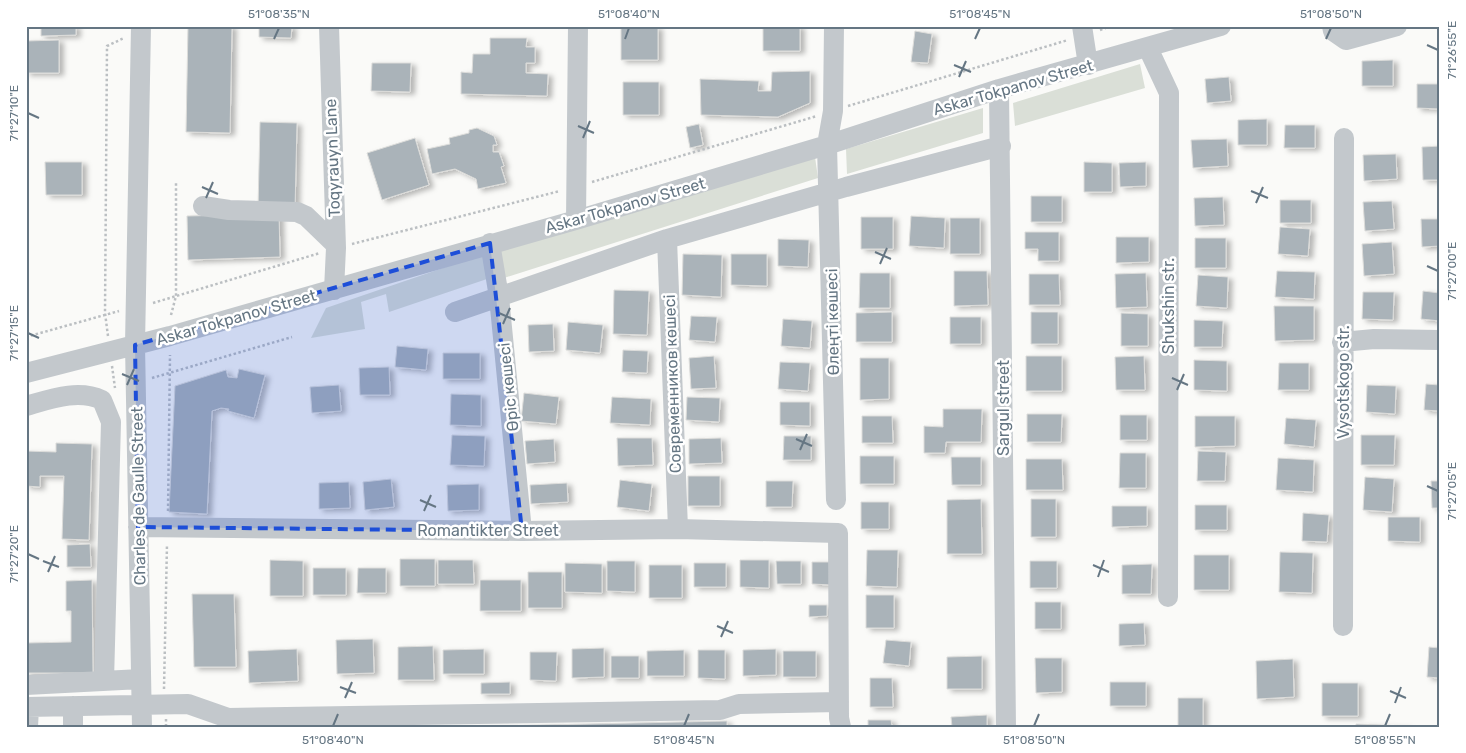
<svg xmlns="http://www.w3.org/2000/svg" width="1466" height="753" viewBox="0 0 1466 753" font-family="Rubik,sans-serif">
<defs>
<filter id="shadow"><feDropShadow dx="4.5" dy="2.5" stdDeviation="2.5" flood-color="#0004"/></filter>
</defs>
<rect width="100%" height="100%" fill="#fafaf8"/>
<!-- green -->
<path fill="#dadfd7" d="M1140 64 1145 88 1015 126 1013 103Z
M983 108V133L847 174 846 149Z
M815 157 818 178 504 278 498 250Z
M484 254 487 279 389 312 386 294 361 302 365 329 311 338 326 308Z"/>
<!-- building -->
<path fill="#aab3b9" stroke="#dcdcda" filter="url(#shadow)" d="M41 26H76V35L41 36Z
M188 26H232L230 133 186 132Z
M259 26H292L291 38 259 37Z
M763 26H800V51H763Z
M658 27V60H621V28Z
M915 31 932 34 928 63 911 62Z
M490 38H527L526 47H535V63H526V73L548 74 547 96 461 94V72L472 73 473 54H490Z
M59 40V73H26V41Z
M1393 60V86H1362V61Z
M372 63H411L410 92 371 91Z
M810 71V103L778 117 701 115 700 79 759 81 758 91H771L772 72Z
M1229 77 1231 101 1207 103 1205 79Z
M623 82H659V115H623Z
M1417 84H1440V109L1417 108Z
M1267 119V145H1238V120Z
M260 122 297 123 295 209 258 208Z
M699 124 703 145 690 148 686 127Z
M1285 125H1315V148H1284Z
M477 128 494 136 497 145H493V152H499L504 166 501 167 506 183 478 189 476 179 455 169 432 174 427 149 450 144 449 138 469 133V130Z
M415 138 429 185 382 200 367 153Z
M1227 139 1228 166 1193 168 1191 140Z
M1440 146V180H1423L1422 147Z
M1396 154 1397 179 1364 181 1363 155Z
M45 162H82V195H46Z
M1084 162 1112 163V192H1084Z
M1146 162V186L1120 187 1119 163Z
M1031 196H1062V222H1031Z
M1223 197 1224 225 1195 226 1194 198Z
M1280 200H1311V223H1280Z
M1392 201 1394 229 1365 231 1363 202Z
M279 214 280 257 188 260 187 216Z
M911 216 945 218 944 248 909 246Z
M861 217H893V249H861Z
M950 218H980V254H950Z
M1421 219H1440V246L1422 247Z
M1280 227 1310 229 1308 256 1278 254Z
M1025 232H1059V261H1038V249H1025Z
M1116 237H1149V262L1116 263Z
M1195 238H1226V268H1195Z
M778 239 809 240 808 267 778 266Z
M1392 242 1394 274 1364 276 1362 244Z
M683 254 722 255 721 297 682 295Z
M731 254H767V286L731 285Z
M954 271H987L988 305 954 306Z
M1277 271 1315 272 1314 299 1275 297Z
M860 273H890V308H859Z
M1146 273 1147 307 1116 308 1115 274Z
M1029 274H1059L1060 305H1029Z
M1198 275 1228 277 1227 308 1196 306Z
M614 290 649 291 647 335 613 334Z
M1423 291 1440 293V321L1421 319Z
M1363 292H1394L1393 320 1362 319Z
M1274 306H1314V340L1275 341Z
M892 312V342H856V313Z
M1031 312H1058V344H1031Z
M1121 313 1148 314V346H1121Z
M691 316 717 317 715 342 689 340Z
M950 317H981V344H950Z
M783 319 812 321 810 348 781 346Z
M1194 320 1223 321 1222 347H1194Z
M568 322 603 325 600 353 566 350Z
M553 324 554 351 529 352 528 325Z
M397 346 428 349 426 370 395 367Z
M623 350 648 351 647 373 622 372Z
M443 353H480V379H443Z
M714 356 716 388 691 389 689 358Z
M1026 356H1062V391H1026Z
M1144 356 1145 390H1116L1115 357Z
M860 358H889V399L860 400Z
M1194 360 1227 361V391L1194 390Z
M780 362 810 363 808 391 778 389Z
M1279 363H1309V390H1278Z
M389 367 390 395H360L359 368Z
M239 369 265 375 254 418 228 411 229 409 221 408 212 411 207 514 169 512 175 386 226 370 228 377 237 378Z
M1426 384 1440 385V411L1424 410Z
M339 385 341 411 312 413 310 387Z
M1367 385 1396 386 1395 414 1366 412Z
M524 393 559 397 556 424 521 421Z
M451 394 481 395V426L450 425Z
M612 397 651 399 650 425 610 423Z
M687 397 720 398 719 422 686 420Z
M780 402H810V426L780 425Z
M943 409H982L981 442H946L945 453H924V426L943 427Z
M1027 414H1062L1061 442H1027Z
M1120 415H1147V440H1120Z
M862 416H892L893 443H862Z
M1195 416H1235V446L1195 447Z
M1286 418 1316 420 1314 447 1284 444Z
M452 435 485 436 484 466 450 465Z
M1361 435H1395L1394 465H1361Z
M784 436H811V460H783Z
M617 438H652L653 465 618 466Z
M721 438 722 463 689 464V439Z
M554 439 555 462 527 464 525 441Z
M56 443 92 444 89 540 62 539 64 476H40V487L26 486V451L56 452Z
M1198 451 1226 452 1225 481H1197Z
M1120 453H1146V488H1119Z
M860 456H894V484H860Z
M951 457H981V485H952Z
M1278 458 1314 460 1313 492 1276 490Z
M1026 459H1062L1063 490H1026Z
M688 476H720V506H688Z
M1365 477 1394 479 1392 512 1363 510Z
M391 479 394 507 365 510 363 482Z
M620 480 652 484 649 511 617 507Z
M766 481H793L792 507H766Z
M1431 481H1440V508H1432Z
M349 482 350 508 319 509V483Z
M567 483 568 502 531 504 530 485Z
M479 484V510L448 511 447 485Z
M981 499 982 554H947V500Z
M1031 499H1056V537H1031Z
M861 502H889V529H861Z
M1195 505H1227V530H1195Z
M1112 506H1147V526L1112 527Z
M1303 513 1329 515 1327 542 1302 541Z
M1388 517H1420V542L1388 541Z
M90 544 91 567H67V545Z
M867 550H898L897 587 866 586Z
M1280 552 1313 553 1312 593 1279 592Z
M1194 555H1229V590H1194Z
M400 559H435V586H400Z
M270 560 303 561V596H270Z
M438 560H473L474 584H438Z
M740 560H769V588L740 587Z
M607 561H635V592L607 591Z
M776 561H801V584H777Z
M1030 561H1057V588H1030Z
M812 562H832V585L812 584Z
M565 563 602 564V593L565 592Z
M694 563H726V587H694Z
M1152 564 1151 594H1122V565Z
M649 565H682V598H649Z
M313 568H346V595H313Z
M358 568H386V593H357Z
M528 572H562V608H528Z
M92 580 93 673H26V643L71 642V611H66V581Z
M480 580H521V611H480Z
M192 594H234L236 667H194Z
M866 595H894V628H866Z
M1035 602H1061V629H1035Z
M809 605H827V616L809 617Z
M1144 623 1145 645 1119 646V624Z
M373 639 374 673 337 674 336 640Z
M886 640 911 642 909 666 883 663Z
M433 646 434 680H398V647Z
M1429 647 1440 648V678L1427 677Z
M604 648V677L572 678V649Z
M297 649 298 681 249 683 248 651Z
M484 649V674H443V650Z
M776 649V675L743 676V650Z
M684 650V676H647V651Z
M698 650H725V679L698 678Z
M783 651H816V677H783Z
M530 652H557L556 681 530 680Z
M611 656H639V678H611Z
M982 656V689H947V657Z
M1035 658H1062V692L1036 693Z
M1293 659 1294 697 1257 699 1256 661Z
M870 678H892L893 707H870Z
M510 682V694H481V683Z
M1110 682H1146V706H1110Z
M1322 683H1358V716H1322Z
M1178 698H1203V726H1178Z
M987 715V727H952L951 717Z
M868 720H891L892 727H868Z
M727 721V727H448Z
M1356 724 1407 726V727H1356Z"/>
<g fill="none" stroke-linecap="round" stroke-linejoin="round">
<!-- path -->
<path stroke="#bbbfc2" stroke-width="2.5" stroke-dasharray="2.5 2.5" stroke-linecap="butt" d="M1100 30 1111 26
M848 106 1068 40
M592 182 817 116
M352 244 560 191
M153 303 320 253
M171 315 176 296V181
M108 336 105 313 107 46 124 38
M26 337 119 311
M112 366 115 388
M152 378 292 337
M168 511 170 355
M164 689 167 544
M166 719V727"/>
<!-- minor -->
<path stroke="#c3c8cc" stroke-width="20" d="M141 26 135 345 142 727
M329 26 336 248 334 290
M834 26 833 111 827 145 836 500
M1082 26 1088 65
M1332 26 1333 31 1346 40 1397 26
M1148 48 1169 93 1168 597
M999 89 1006 727
M203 206 229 210 297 212 306 216 335 244
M576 220 578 26
M667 239 678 529
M490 243 499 297 522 531
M455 312 667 239 846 187 1001 146
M1342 342 1374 339 1440 340
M26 373 170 336 576 220 827 145 999 89 1221 26
M26 406C51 399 78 389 102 400L111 422 104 681
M138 527 522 531 678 529 838 533 839 718 841 727
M1343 626 1344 138
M26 685 141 679
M26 707 188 704 228 718 720 710 739 704 839 702
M28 727 29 707
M73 727V706"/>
</g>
<!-- marked area -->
<path fill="#1d4ed8" fill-opacity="0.2" stroke="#1d4ed8" stroke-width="4" stroke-dasharray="10 6" stroke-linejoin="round" d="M490 243 522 531 138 527 135 345Z"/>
<!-- ticks -->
<path fill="none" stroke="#657683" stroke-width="2" d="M274 39 279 28M625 39 629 28M975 39 980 28M1326 39 1331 28M1427 45 1438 50M954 65 971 72M959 77 966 61M28 113 39 118M578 126 594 133M583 138 590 121M202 187 218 194M1251 191 1268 198M206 198 213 182M1256 203 1263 187M875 252 891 259M880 264 887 248M1427 266 1438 271M499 313 515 320M503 324 510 308M28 333 39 338M122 374 139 381M1172 378 1188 385M127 385 134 369M1177 390 1184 374M796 439 812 446M800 450 807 434M1427 486 1438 491M420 500 436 507M424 511 431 495M28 554 39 559M43 561 59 567M1093 565 1109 572M48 572 55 556M1098 577 1104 560M717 626 733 633M721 637 728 621M340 687 356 693M1390 691 1406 698M345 698 352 682M1395 703 1401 687M333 726 338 714M684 726 689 714M1034 726 1039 714M1385 726 1390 714"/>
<g text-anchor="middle" stroke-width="5" stroke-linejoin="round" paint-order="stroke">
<!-- street labels -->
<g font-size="16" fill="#657683" stroke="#fff">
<text transform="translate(1013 87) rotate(-16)" y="6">Askar Tokpanov Street</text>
<text transform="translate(332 158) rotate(-92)" y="6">Toqyrauyn Lane</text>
<text transform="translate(625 205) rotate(-16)" y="6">Askar Tokpanov Street</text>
<text transform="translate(1168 306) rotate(-90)" y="6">Shukshin str.</text>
<text transform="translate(236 317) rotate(-16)" y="6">Askar Tokpanov Street</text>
<text transform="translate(832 322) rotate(-91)" y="6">Өлеңті көшесі</text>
<text transform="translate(1343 382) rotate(-90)" y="6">Vysotskogo str.</text>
<text transform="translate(672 384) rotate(-92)" y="6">Современников көшесі</text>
<text transform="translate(508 387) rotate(-96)" y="6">Өріс көшесі</text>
<text transform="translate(1003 408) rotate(-90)" y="6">Sargul street</text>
<text transform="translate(138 496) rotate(-91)" y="6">Charles de Gaulle Street</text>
<text x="488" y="536">Romantikter Street</text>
</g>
</g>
<!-- border -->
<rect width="1466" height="753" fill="none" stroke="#ffffff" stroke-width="55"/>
<rect x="28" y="28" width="1410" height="698" fill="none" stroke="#657683" stroke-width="2"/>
<g font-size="12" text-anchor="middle" fill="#657683">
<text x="279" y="18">51°08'35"N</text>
<text x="629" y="18">51°08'40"N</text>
<text x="980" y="18">51°08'45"N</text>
<text x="1331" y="18">51°08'50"N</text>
<text transform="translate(1452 50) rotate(-90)" y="4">71°26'55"E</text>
<text transform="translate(14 113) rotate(-90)" y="4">71°27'10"E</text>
<text transform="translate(1452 271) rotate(-90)" y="4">71°27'00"E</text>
<text transform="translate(14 333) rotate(-90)" y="4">71°27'15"E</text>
<text transform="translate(1452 491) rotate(-90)" y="4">71°27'05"E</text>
<text transform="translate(14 554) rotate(-90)" y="4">71°27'20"E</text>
<text x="333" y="744">51°08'40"N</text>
<text x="684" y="744">51°08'45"N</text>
<text x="1034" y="744">51°08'50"N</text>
<text x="1385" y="744">51°08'55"N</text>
</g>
</svg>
